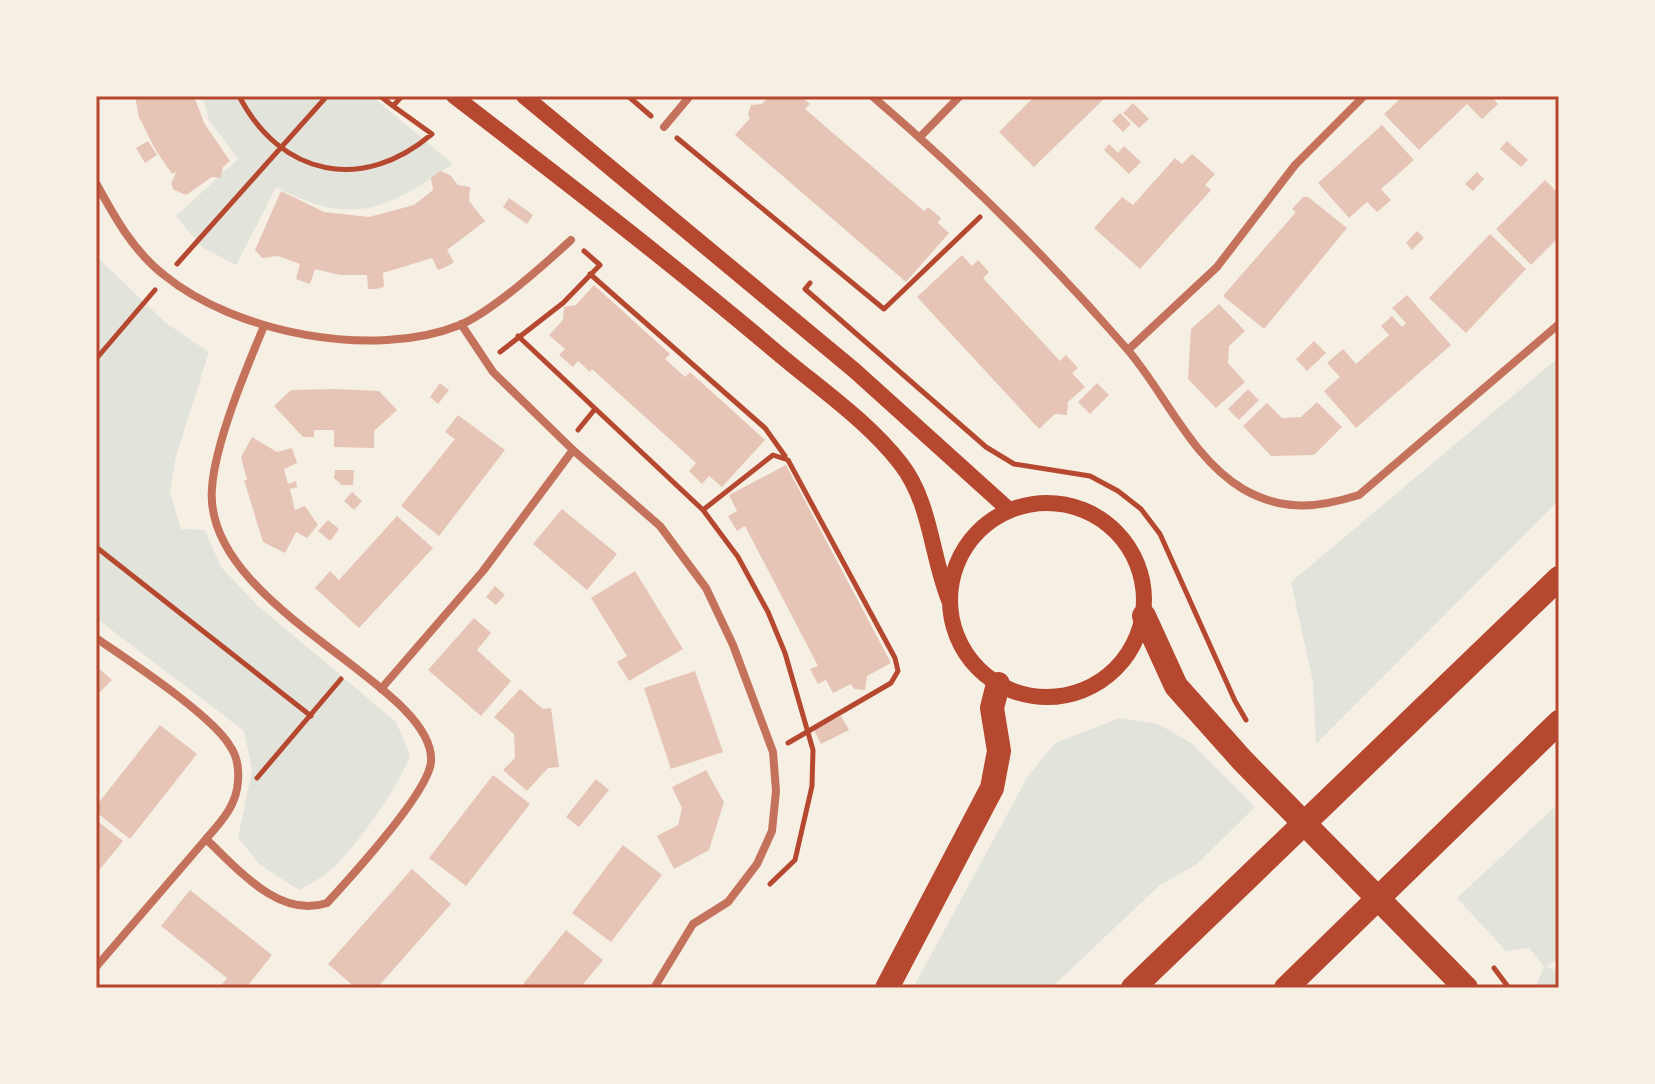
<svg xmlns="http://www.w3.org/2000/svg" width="1655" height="1084" viewBox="0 0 1655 1084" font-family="'Times New Roman',serif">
<rect width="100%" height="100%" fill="#f6efe4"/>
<!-- green -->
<path fill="#e2e4dc" d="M202 96H372L453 164C386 209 354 228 276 187L236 265 202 247 176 216 238 159 209 120Z
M96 256 166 323 209 352 176 456 170 492 181 529 205 530 221 567 256 604 396 722 410 755C400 785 352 854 326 874 318 880 308 885 299 890L260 865 238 838 252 770 244 731 96 618Z
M1559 357V500L1316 744 1313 682 1291 582Z
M1120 718 1158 724 1191 743 1255 807 1196 865 1160 885 1051 988H913L1028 776 1055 743Z
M1559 803V959L1545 967 1559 970V988H1535L1544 967 1529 948 1506 951 1457 898Z"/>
<!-- building -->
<path fill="#e6c5b7" d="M135 96H194L204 123 230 161 223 167 221 178 212 177 186 195 174 190 171 184 176 172 172 174 155 149 139 117Z
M769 96H800L810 104 805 109 924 211 928 207 941 218 938 223 949 233 906 282 735 135 750 118 748 114 751 105 762 104Z
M1035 96H1107L1034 167 999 132Z
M1403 96H1491L1498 104 1482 119 1467 104 1419 150 1384 114Z
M1133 103 1149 119 1139 128 1123 113Z
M1120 113 1131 124 1123 132 1112 121Z
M1382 125 1414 160 1381 189 1391 200 1377 212 1367 202 1349 218 1318 183Z
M148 141 157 155 145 163 136 148Z
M1507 141 1528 160 1521 167 1500 149Z
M1109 144 1118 153 1124 146 1141 162 1129 174 1104 150Z
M1192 154 1215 174 1205 185 1211 190 1140 269 1094 228 1122 197 1133 205 1175 158 1182 164Z
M440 171 450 175 458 185 470 187 469 201 485 221 447 250 454 262 448 266 438 270 432 258 383 273 384 287 376 289H368L367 275H340L315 269 310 284 296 279 300 264 278 256 262 258 255 250 281 191 324 212 369 217 414 205 433 190 431 178Z
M1477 172 1484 179 1473 191 1465 184Z
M1545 180 1559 194V237L1531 265 1496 229Z
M1303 197H1308L1347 228 1264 329 1223 296 1296 212 1292 209Z
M509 198 533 215 527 224 503 207Z
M1417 231 1424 238 1412 250 1406 243Z
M1490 234 1526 269 1466 333 1429 298Z
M962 255 972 266 978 260 989 272 983 278 1060 361 1066 355 1078 368 1072 373 1085 387 1068 402 1067 415 1055 414 1039 429 917 297Z
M594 285 670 354 665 359 685 377 690 372 765 440 722 487 709 476 702 484 689 471 696 463 592 369 590 372 578 361 573 367 559 355 565 349 549 335 563 320 564 307 576 305Z
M1407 295 1451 345 1356 428 1324 391 1340 377 1327 363 1343 349 1356 364 1389 335 1381 326 1392 316 1402 327 1406 323 1392 308Z
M1219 304 1245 331 1229 346 1228 363 1245 382 1216 408 1188 379 1191 329Z
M1314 341 1326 353 1307 371 1296 359Z
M440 383 449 390 438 404 430 397Z
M1097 383 1109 395 1090 414 1078 402Z
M335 389 379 391 397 410 374 431V448L334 447V430H314V437H303L274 406 291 390Z
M1248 389 1259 400 1239 420 1228 409Z
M1317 402 1342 427 1314 455 1271 456 1243 426 1267 403 1282 418 1301 417Z
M458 415 505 450 439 536 401 506 455 439 445 432Z
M252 437 277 452 292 448 297 463 284 469 288 484 296 481 297 487 290 489 295 510 305 506 318 525 307 538 296 532 285 553 263 542 244 480H247L241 457Z
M786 465 891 663 867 676 865 690 854 689 851 684 833 693 826 680 818 684 810 669 818 666 745 526 737 531 728 516 737 511 729 495Z
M335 470H354L353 485H342L334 478Z
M352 492 362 501 354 510 344 501Z
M562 509 617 554 587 590 533 544Z
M397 516 433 548 359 628 315 588 330 571 339 580Z
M328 520 339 529 330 541 318 531Z
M635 571 683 649 629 681 617 662 627 656 591 598Z
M495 586 505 595 496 605 486 597Z
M474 618 491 633 477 650 511 681 481 716 428 670Z
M96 666 112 680 96 696Z
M695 671 723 752 671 769 644 688Z
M520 689 543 709 551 708 559 767 548 768 527 791 503 770 515 758 514 734 494 717Z
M841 716 849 730 821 744 814 730Z
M160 725 197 754 130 839 96 812V806Z
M706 770 724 802 709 850 674 869 657 836 678 825 682 808 672 787Z
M493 775 530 804 466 886 429 858Z
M596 779 609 790 579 827 566 817Z
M96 820 123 841 96 874Z
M623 845 662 875 611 942 572 913Z
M412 869 451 904 377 988H356L328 964Z
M190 890 272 955 246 988H219L227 978 161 926Z
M566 930 603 960 580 988H520Z"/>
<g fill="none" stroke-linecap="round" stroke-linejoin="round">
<!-- path -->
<path stroke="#b5482f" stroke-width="5" d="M239 96C281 177 363 193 432 134L393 106
M380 96 393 106 402 96
M628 96 651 116
M677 138 884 309 980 217
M177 264 327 96
M590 274 765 428 785 456
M810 283 805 289 986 447 1014 464 1090 476 1118 491 1141 509 1160 534 1235 701 1246 720
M518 336 703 510 738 557 768 612 785 653 813 750 812 786 795 860 770 884
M500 352 563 303 600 265 584 251
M96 359 155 290
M578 430 595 409
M703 510 773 455 788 460 895 658 898 671 891 683 788 743
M96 547 311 716
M257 778 341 679
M1494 968 1509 988"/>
<!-- minor -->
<path stroke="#c5725c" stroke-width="8" d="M872 96C962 173 1049 259 1127 349 1165 393 1191 458 1243 489 1283 512 1318 508 1359 495L1559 324
M664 127 690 96
M920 137 960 96
M96 183C114 216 133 251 164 275 235 333 373 360 460 325 491 312 545 264 571 240
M461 324 493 372 573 450 660 526 706 588 733 645 773 752 776 791 772 831 757 864 728 902 693 924 654 988
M1128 350 1217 267 1295 165 1364 96
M96 638C128 660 212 715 230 746 237 756 239 769 238 781 237 805 221 822 206 839 238 869 279 919 327 903 350 878 428 793 431 762 437 684 202 608 212 488 215 443 246 369 264 326
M381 689 483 571 573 450
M96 967 206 839"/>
<!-- secondary -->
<path stroke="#b5482f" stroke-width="16" d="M454 96C562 179 670 262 774 350 816 386 867 420 901 464 931 503 931 555 949 600
M524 96 854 370 1008 509
M950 600a97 97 0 1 1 194 0a97 97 0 1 1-194 0Z"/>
<!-- motorway -->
<path stroke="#b5482f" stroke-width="24" d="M1144 616 1176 686 1242 760 1466 988
M887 988 992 788 999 751 992 708 998 684
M1133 988 1559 578
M1286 988 1559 722"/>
</g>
<!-- border -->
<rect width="1655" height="1084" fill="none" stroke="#f6efe4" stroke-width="196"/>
<rect x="98" y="98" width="1459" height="888" fill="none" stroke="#b5482f" stroke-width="3"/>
</svg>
